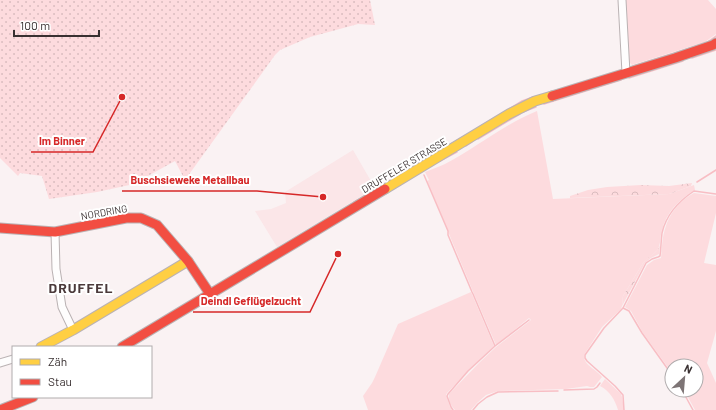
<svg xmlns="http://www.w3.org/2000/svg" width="716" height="410" viewBox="0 0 716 410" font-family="Barlow,sans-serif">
<defs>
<pattern id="forest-crowns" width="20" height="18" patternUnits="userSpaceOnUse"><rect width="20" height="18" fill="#fddbde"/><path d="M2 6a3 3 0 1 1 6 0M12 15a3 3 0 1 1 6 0" fill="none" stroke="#dabcbf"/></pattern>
<pattern id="park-dots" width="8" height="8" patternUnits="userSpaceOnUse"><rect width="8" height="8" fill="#fddbde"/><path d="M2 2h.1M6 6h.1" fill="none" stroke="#dabcbf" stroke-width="1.8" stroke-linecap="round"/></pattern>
</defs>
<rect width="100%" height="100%" fill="#faf2f3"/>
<!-- built -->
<path fill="#fbe6e8" d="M353 150 375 188 277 247 255 211 271 209 286 203 285 192Z"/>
<!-- grass -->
<path fill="#fddbde" d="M624 0H708L716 9V34L705 42 632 65 628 61Z
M537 111 553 199 669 194 694 185 695 190C679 199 666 213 662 230 660 236 661 243 658 249 656 253 647 258 643 263L623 296 622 306 621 309 602 327 584 355C583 365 596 369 602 377L594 387H590L587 386 566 389 498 391 486 395 477 403 471 410H455C451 406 448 400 449 394L479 363 496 347 531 320 529 318 496 345 474 294 427 181 429 180 425 172C432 169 439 167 445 164 476 148 504 124 537 111Z
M694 193 716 196V213L704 263 716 265V331L707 363 716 383V410H695L684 390H696V366H672V373L643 333 631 311 625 307 647 265 654 260 661 258C662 249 662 238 665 229 669 214 680 200 694 193Z
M471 292 494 346 468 371 447 393 446 395 450 407 452 410H368L363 396 372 383 375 377 398 324Z
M605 379 621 394 622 397 624 410H618C615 400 610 391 600 386Z"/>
<!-- forest -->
<path fill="url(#forest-crowns)" d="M692 183 691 186 669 194 570 198V196L588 190 607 187 641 185 669 186Z
M660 245 659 254 651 258 645 263 622 306 623 296 643 263C649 255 656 255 660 245Z"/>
<!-- park -->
<path fill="url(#park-dots)" d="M0 0H370L375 25 358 24 336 30 310 37 280 50 275 55 185 180 175 161 146 177 148 181 97 192 49 199 42 176 20 173 18 176 0 158Z"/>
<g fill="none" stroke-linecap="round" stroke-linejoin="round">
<!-- stream -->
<path stroke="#f8bec4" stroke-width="1.5" d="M692 58 716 50
M633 66 706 43 716 36
M629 78 683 61
M544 104 621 80
M523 112 536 107
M476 129 522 101 533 97
M478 139 520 114
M466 146 472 142
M440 161 457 152
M424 175 448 231V235L472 292 473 294 495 346 468 371 448 394 447 396 451 407 453 410
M697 182 716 170
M383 185 466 135
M354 202 373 191
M623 308 629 311 642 333 672 375
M495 346 529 320
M564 390 594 389 597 387 600 383
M682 390 693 410
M473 410 478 404 487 397 498 392 558 391
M624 410 623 395 615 386 587 361 585 358V355L604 328 623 308 646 263 652 259 658 257 660 256C661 248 661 241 662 233 666 215 679 201 694 191L716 194"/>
<!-- street casing -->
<g stroke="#bab2b3" stroke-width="9">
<path id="street" d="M622 0 626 73
M55 232 56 269 62 307 73 330
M0 363 13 359"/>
</g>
<!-- slow casing -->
<g stroke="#bab2b3" stroke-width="11">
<path id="slow" d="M385 189 509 114 535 101 552 96
M41 347 73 330 188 261"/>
</g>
<!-- jam casing -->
<g stroke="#bab2b3" stroke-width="11">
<path id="jam" d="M552 96 675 58 713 45 716 43
M0 228 55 232 126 218H141L157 225 188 261 210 294
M122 347 385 189
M0 410 33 397"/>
</g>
<!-- street -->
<use href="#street" stroke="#fefdfd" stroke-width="7"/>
<!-- slow -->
<use href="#slow" stroke="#ffcf43" stroke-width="9"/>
<!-- jam -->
<use href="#jam" stroke="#f24e42" stroke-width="9"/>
</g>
<g text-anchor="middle" stroke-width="4" stroke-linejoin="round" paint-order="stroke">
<!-- street labels -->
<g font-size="10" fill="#393031" stroke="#fff">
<text transform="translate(404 165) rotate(-31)" y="4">DRUFFELER STRASSE</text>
<text transform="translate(104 212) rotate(-10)" y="4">NORDRING</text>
</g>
<!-- district labels -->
<g font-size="14" font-weight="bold" letter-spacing="1" fill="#4b3a3b" stroke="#fff">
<text x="81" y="293">DRUFFEL</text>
</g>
</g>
<!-- callouts -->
<path fill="none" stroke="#d62828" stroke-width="1.5" d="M122 97L93 152H31M323 197L257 191H122M338 254L310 312H193"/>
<g fill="#d62828" stroke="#fff" stroke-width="1.5">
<circle cx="122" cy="97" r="4"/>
<circle cx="323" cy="197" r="4"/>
<circle cx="338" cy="254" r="4"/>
</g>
<g font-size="11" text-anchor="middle" font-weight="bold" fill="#d62828" stroke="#fff" stroke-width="4" stroke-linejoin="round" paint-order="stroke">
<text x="62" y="145">Im Binner</text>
<text x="190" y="184">Buschsieweke Metallbau</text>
<text x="251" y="305">Deindl Geflügelzucht</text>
</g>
<!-- legend -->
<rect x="12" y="346" width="140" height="52" fill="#ffffff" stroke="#b0acad"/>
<rect x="20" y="359" width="20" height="6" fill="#ffcf43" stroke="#b0acad"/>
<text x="48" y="366" font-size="12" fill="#393031">Zäh</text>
<rect x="20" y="379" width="20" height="6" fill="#f24e42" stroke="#b0acad"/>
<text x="48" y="386" font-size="12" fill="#393031">Stau</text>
<!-- north arrow -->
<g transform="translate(684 378) rotate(26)"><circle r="19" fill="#ffffff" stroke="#b0acad"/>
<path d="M0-3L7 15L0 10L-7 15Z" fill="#7d7475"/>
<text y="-6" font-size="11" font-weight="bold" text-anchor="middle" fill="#393031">N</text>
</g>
<!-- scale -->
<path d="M14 30v6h85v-6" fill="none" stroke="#393031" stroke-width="2"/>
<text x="20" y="30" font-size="12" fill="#393031" stroke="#ffffff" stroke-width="3" paint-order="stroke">100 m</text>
</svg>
